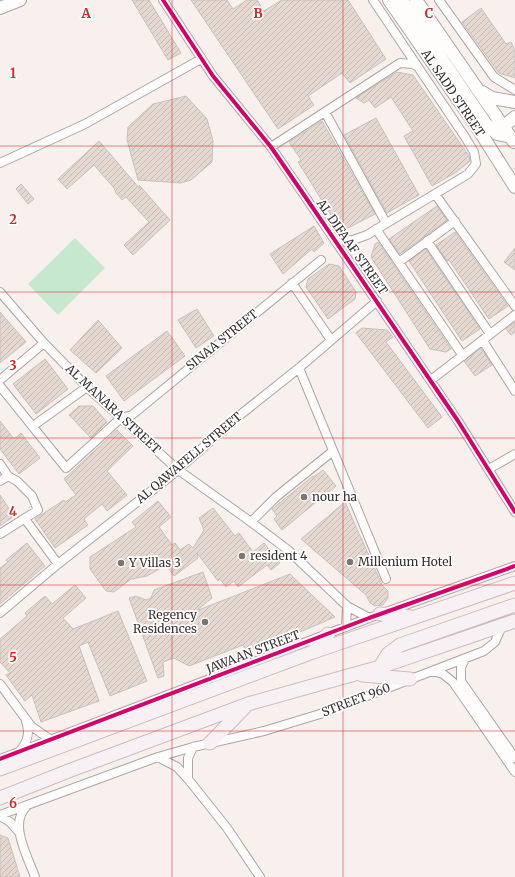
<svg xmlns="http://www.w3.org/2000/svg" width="515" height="877" viewBox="0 0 515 877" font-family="Merriweather,serif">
<defs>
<pattern id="building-hatch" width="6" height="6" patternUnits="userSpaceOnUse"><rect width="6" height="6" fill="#e5d8d1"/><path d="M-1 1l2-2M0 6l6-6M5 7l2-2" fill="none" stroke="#c5bab4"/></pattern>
</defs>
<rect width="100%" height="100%" fill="#f8f0ec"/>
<!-- grass -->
<path fill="#c6e8cf" d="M75 238 105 268 58 315 28 284Z"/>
<!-- building -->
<path fill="url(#building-hatch)" stroke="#c7c1be" d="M132 0H149L181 53 168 60Z
M191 0H227L233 9 247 0H257L264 11 282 0H348L386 59 350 83 342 73 308 96 314 105 278 129Z
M481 8 506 44 511 42 515 51V78L499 73 462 22Z
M397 72 413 75 469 156 470 161 455 173 432 186 404 136 413 131 391 97 375 108 369 100 364 103 356 98Z
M186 96 207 119 213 141 212 162 191 180 181 183 138 180 127 140 128 127 153 104Z
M376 118 419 195 387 213 344 135Z
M322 121 375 214 348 228 336 223 298 162 301 160 289 142Z
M99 141 140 189 139 185 170 220 133 255 124 245 149 222 126 197 122 200 116 193 114 188 94 165 67 189 58 179Z
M21 184 34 199 28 204 16 189Z
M437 206 447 220 400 254 389 239Z
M314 226 324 243 314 252 312 249 283 274 270 254Z
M455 232 508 306 489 319 449 260 447 261 436 245Z
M378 242 451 349 446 352 430 349 371 257 375 244Z
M515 248V270L504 262Z
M426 249 480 329 462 341 409 261Z
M329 264 339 266 356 292 355 299 328 319 306 287 308 279Z
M197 309 214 336 196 348 178 320Z
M0 312 26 342 0 363Z
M98 320 122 348 96 373 70 350Z
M515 322V332L511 335 506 329Z
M362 328 387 330 393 337 386 342 442 417 428 428 356 333Z
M167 331 185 356 124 401 106 376Z
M481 348 492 365 475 376 464 361Z
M45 359 68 389 36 414 13 384Z
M79 406H93L107 422 91 438 69 415Z
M0 421 14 439 21 433 40 458 19 474 0 449Z
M117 430 133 446 107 471 127 495 107 511 102 504 84 519 88 525 55 548 35 519 64 500 65 502 76 495 64 479Z
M323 470 336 486 282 530 274 519 277 516 272 509 313 476 314 477Z
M0 495 14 516 0 526Z
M158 501 171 517 159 527 172 545 175 543 180 550 189 544 193 548 204 530 199 518 213 508 235 536 239 533 253 552 264 543 280 563 271 570 267 565 238 587 234 581 226 587 220 579 218 581 197 553 198 558 174 576 166 565 147 576 131 579 114 592 106 591 90 569V557L136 527 132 522Z
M345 502 382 585 388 591V598L383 605 375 606 370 603 366 595 301 539Z
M27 543 45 566 0 604V568L8 562 6 560Z
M203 572 212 598 196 611 290 574 335 617 286 638V636L246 651 243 645 189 666 174 658 163 662 164 676 158 678 129 598 136 596 146 600 151 598 154 590Z
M75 585 86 598 63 618 73 629 118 611 147 681 110 696 88 642 79 646 99 701 41 722 32 695 25 701 6 675 10 673 0 662V639L27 616 25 613 45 596 52 604Z
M0 835 8 838 20 877H0Z"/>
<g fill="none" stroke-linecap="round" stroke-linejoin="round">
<!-- street casing -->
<g stroke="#aca6a3" stroke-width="10">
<path id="street" d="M163 0 213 76 271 147 302 192 458 421 515 512
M439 0 494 77 515 90
M325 112 386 223
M271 147 400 63 413 64 418 67
M0 163 85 124 201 59
M435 194 515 306
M376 229 463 356
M335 241 353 240 367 235 468 174 476 164 474 152 465 137 373 0
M427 241 490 334
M399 262 455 221
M292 283 331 340
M0 292 44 343 87 387 177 469 251 522 288 550 347 606 369 618
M483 341 515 391
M299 368 386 579
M0 380 44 343
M431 380 515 315
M0 386 66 468 121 418 132 415 321 260
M33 426 87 387
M0 464 8 476 17 481 32 496 38 510 0 534
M489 469 515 454
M0 481 8 476
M25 519 58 564
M251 522 276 497 333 451
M0 613 58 564 173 474 240 415 299 368 377 301
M346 627 347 606
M465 659 461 667V681L515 758
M432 671 443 674 453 682 515 772
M0 684 31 726 51 740
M19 752C28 742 30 733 26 721
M158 757 177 767 188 779 227 828 260 877
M0 759 369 618 515 566
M188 779V758L193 747
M27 806C8 823 28 857 35 877
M0 815 158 757 193 747 264 731 320 714 484 651 495 642 502 626
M0 816 10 822 18 831"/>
</g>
<!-- secondary casing -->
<g stroke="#aca6a3" stroke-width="14">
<path id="secondary" d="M389 0 475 124 515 187
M402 0 486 124 497 134 511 137
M416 0 514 142
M0 8 20 0
M482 92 492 98 515 102
M499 130 515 117"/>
</g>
<!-- primary casing -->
<g stroke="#cabdc1" stroke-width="15">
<path id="primary" d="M380 614 411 617
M313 652 328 634
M380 667 388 654 400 645 515 605
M362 675 410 679
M210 743 245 707
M0 769 313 652 515 583
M0 798 71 770 248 704 380 667 515 621"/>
</g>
<!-- street -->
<use href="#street" stroke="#fefdfc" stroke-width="8"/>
<!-- secondary -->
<use href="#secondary" stroke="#fefdfc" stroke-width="12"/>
<!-- primary -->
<use href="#primary" stroke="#f7f1f4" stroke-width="13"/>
<!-- cycleway casing -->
<g stroke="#fff" stroke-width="6">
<path id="cycleway" d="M163 0 213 76 271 147 302 192 458 421 515 512
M0 759 369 618 515 566"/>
</g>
<!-- cycleway -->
<use href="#cycleway" stroke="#d6006c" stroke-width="4"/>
</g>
<!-- grid -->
<path fill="none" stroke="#d62828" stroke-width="1" stroke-opacity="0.55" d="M172 0V877M343 0V877M0 146H515M0 292H515M0 438H515M0 585H515M0 731H515"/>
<!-- markers -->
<g fill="#7b7471" stroke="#fff" stroke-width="1.5">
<circle cx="304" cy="497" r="4"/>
<circle cx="242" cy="556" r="4"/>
<circle cx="350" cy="562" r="4"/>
<circle cx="121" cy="563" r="4"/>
<circle cx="205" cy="622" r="4"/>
</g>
<g text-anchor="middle" stroke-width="3.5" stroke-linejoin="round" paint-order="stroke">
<!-- street labels -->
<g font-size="12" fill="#38322f" stroke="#fff">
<text transform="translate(453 93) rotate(56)" y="4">AL SADD STREET</text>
<text transform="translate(352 247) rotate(55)" y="4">AL DIFAAF STREET</text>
<text transform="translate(222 340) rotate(-39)" y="4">SINAA STREET</text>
<text transform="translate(113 409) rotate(43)" y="4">AL MANARA STREET</text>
<text transform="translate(189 458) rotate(-40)" y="4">AL QAWAFELL STREET</text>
<text transform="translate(253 652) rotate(-21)" y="4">JAWAAN STREET</text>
<text transform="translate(356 700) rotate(-21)" y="4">STREET 960</text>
</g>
<!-- poi labels -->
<g font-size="12" fill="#38322f" stroke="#fff" text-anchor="start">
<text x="312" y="501">nour ha</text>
<text x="250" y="560">resident 4</text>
<text x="358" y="566">Millenium Hotel</text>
<text x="129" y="567">Y Villas 3</text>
<text x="197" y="619" text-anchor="end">Regency<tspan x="197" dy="14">Residences</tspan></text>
</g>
</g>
<g font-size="13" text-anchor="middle" font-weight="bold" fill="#d62828" stroke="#fff" stroke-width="3.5" stroke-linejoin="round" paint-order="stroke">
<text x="86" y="18">A</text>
<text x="258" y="18">B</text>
<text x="429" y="18">C</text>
<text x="13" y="78">1</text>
<text x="13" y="224">2</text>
<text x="13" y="370">3</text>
<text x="13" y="516">4</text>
<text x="13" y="662">5</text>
<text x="13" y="808">6</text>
</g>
</svg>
